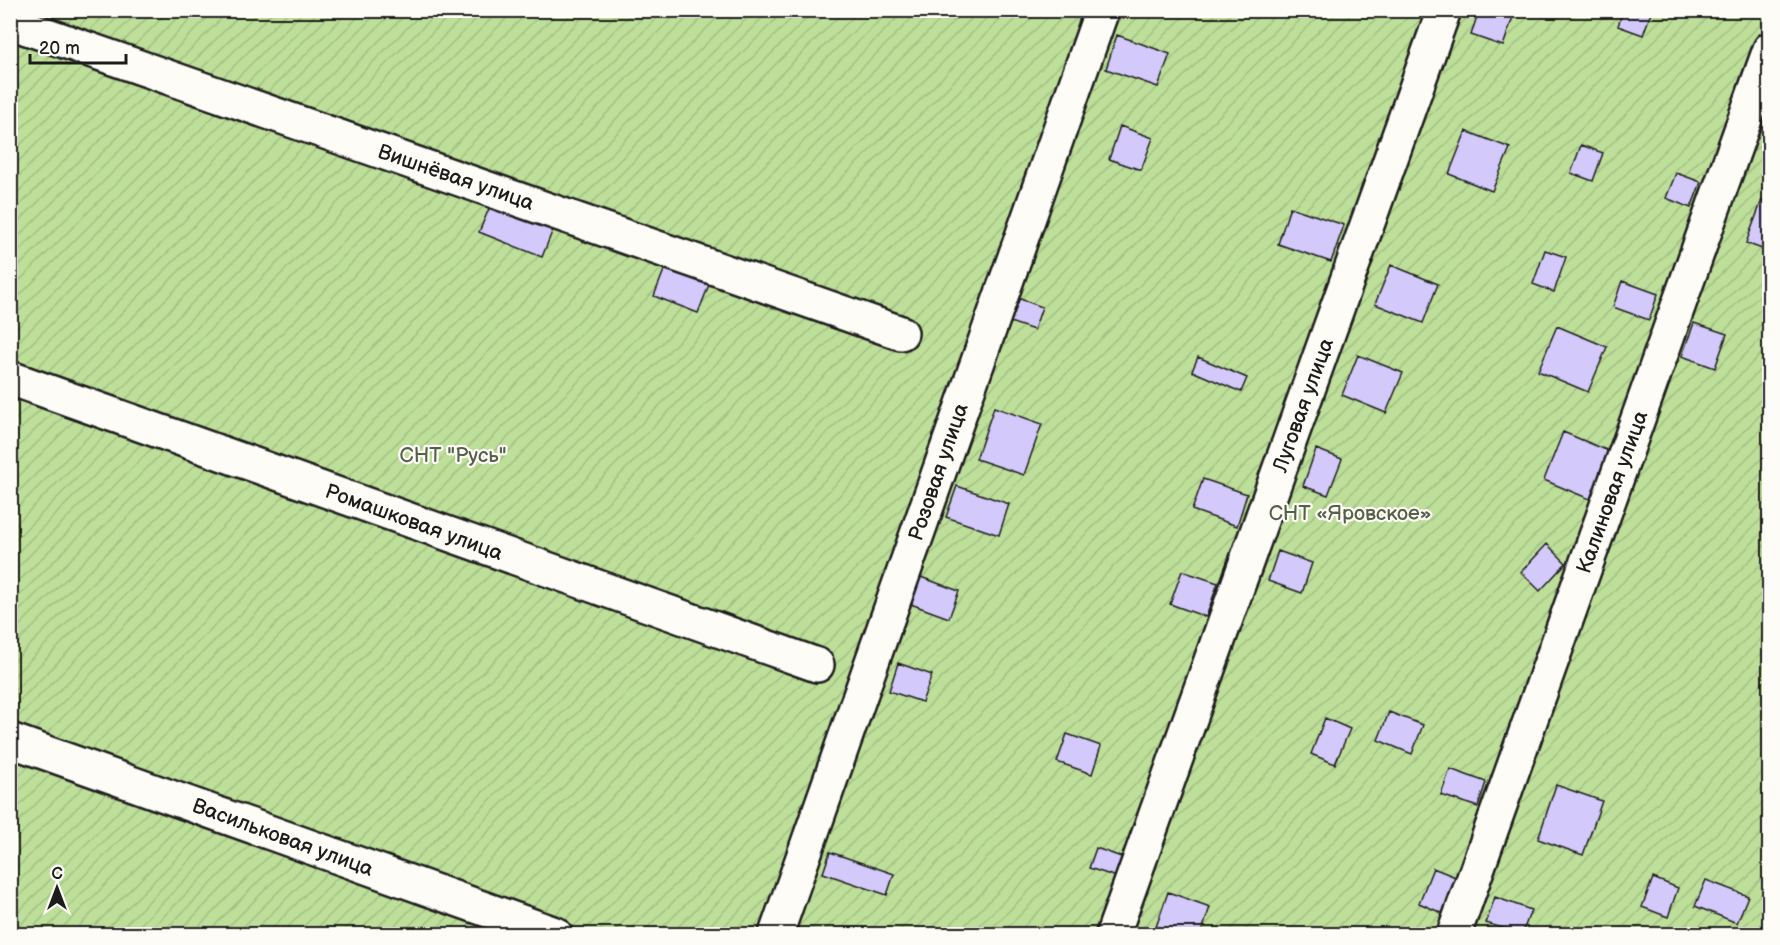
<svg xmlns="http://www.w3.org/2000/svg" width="1780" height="945" viewBox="0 0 1780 945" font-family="'Balsamiq Sans',sans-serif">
<defs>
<pattern id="garden-furrows" width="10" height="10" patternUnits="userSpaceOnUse" patternTransform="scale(1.5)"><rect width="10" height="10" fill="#bddf99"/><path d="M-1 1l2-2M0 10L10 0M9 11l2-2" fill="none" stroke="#a2bf83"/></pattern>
</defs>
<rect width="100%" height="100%" fill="#f0edf8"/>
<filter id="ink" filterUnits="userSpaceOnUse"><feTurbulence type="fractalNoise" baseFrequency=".0167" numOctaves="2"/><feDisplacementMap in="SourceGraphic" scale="12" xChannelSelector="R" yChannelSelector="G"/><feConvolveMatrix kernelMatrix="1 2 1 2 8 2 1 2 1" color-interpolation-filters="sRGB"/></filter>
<g filter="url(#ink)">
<!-- garden -->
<path fill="url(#garden-furrows)" stroke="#6c7e5a" stroke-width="1.5" d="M10 11H1769V934H11Z"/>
<!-- building -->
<path fill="#d3c9fb" stroke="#1c1c1c" stroke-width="1.5" d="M1479 10H1494L1513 17 1503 46 1471 35Z
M1623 10H1652L1643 35 1618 26Z
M1117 35 1170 54 1158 87 1106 69Z
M1120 126 1153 138 1141 170 1109 159Z
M1466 131 1510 148 1492 191 1449 174Z
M1581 145 1603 153 1593 181 1571 173Z
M1676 173 1701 182 1691 208 1666 198Z
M494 197 556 222 542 257 479 232Z
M1762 200 1770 202V252L1746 243Z
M1290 207 1344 225 1331 262 1278 244Z
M1545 250 1566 257 1554 292 1533 284Z
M668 260 712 277 698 313 654 296Z
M1391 265 1438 284 1423 323 1375 304Z
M1622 281 1658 294 1649 320 1613 307Z
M1015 297 1042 307 1034 330 1007 321Z
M1694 323 1727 334 1715 368 1682 356Z
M1557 326 1607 347 1588 392 1538 371Z
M1358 355 1403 373 1386 413 1342 395Z
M1198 357 1247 378 1241 392 1192 371Z
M994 407 1042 424 1024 475 976 459Z
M1563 432 1611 452 1592 500 1544 480Z
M1316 449 1342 459 1328 495 1303 486Z
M1203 479 1247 494 1237 526 1192 510Z
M957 486 1009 504 999 535 946 517Z
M1547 544 1566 563 1540 591 1521 572Z
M1278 551 1312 563 1302 593 1268 581Z
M1182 571 1218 583 1206 617 1170 604Z
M918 576 959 591 949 618 908 603Z
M898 663 932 675 922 702 889 691Z
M1389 712 1423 725 1412 754 1378 740Z
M1325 718 1350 729 1335 764 1311 754Z
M1067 734 1101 746 1092 774 1057 762Z
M1450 769 1486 782 1478 807 1441 795Z
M1556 785 1602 801 1583 855 1538 839Z
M1096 848 1127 859 1120 878 1089 868Z
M830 852 894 874 887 895 823 873Z
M1433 868 1458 878 1444 914 1419 903Z
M1653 878 1678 888 1668 917 1642 907Z
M1706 880 1748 896 1737 923 1695 906Z
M1168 892 1210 907 1201 934H1158L1154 933Z
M1495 897 1531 910 1522 934 1486 923Z"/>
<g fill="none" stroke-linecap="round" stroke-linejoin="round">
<!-- minor casing -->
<g stroke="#1c1c1c" stroke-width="38">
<path id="minor" d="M10 22 901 333
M10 378 817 665
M10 740 555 934
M776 934 1102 10
M1113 934 1444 10
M1454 934 1770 49"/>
</g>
<!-- minor -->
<use href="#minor" stroke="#fdfcf7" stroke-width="33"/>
</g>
</g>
<g text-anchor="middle" stroke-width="4.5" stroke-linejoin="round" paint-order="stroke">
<!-- street labels -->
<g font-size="21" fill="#1c1c1c" stroke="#fdfcf7">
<text transform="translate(456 177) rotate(19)" y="7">Вишнёвая улица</text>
<text transform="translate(1303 405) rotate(-70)" y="7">Луговая улица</text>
<text transform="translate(938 472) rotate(-71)" y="7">Розовая улица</text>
<text transform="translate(1612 492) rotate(-70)" y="7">Калиновая улица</text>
<text transform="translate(414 522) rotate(20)" y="7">Ромашковая улица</text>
<text transform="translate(283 837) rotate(20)" y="7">Васильковая улица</text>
</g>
<!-- park labels -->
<g font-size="21" fill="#546048" stroke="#fdfcf7">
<text x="453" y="462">СНТ "Русь"</text>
<text x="1350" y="520">СНТ «Яровское»</text>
</g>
</g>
<!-- margin -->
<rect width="1780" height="945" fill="none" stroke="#fdfcf7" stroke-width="36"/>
<rect x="18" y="18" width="1744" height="909" fill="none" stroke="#1c1c1c" stroke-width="2" filter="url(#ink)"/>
<!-- north arrow -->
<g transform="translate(57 888)" stroke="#fdfcf7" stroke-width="4.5" paint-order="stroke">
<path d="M0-4.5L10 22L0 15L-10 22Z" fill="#1c1c1c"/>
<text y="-9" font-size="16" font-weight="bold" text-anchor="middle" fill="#1c1c1c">С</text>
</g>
<!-- scale -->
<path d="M30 54v9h96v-9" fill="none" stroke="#1c1c1c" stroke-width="3"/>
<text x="39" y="54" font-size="18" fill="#1c1c1c" stroke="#fdfcf7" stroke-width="4.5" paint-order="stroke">20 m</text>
</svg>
